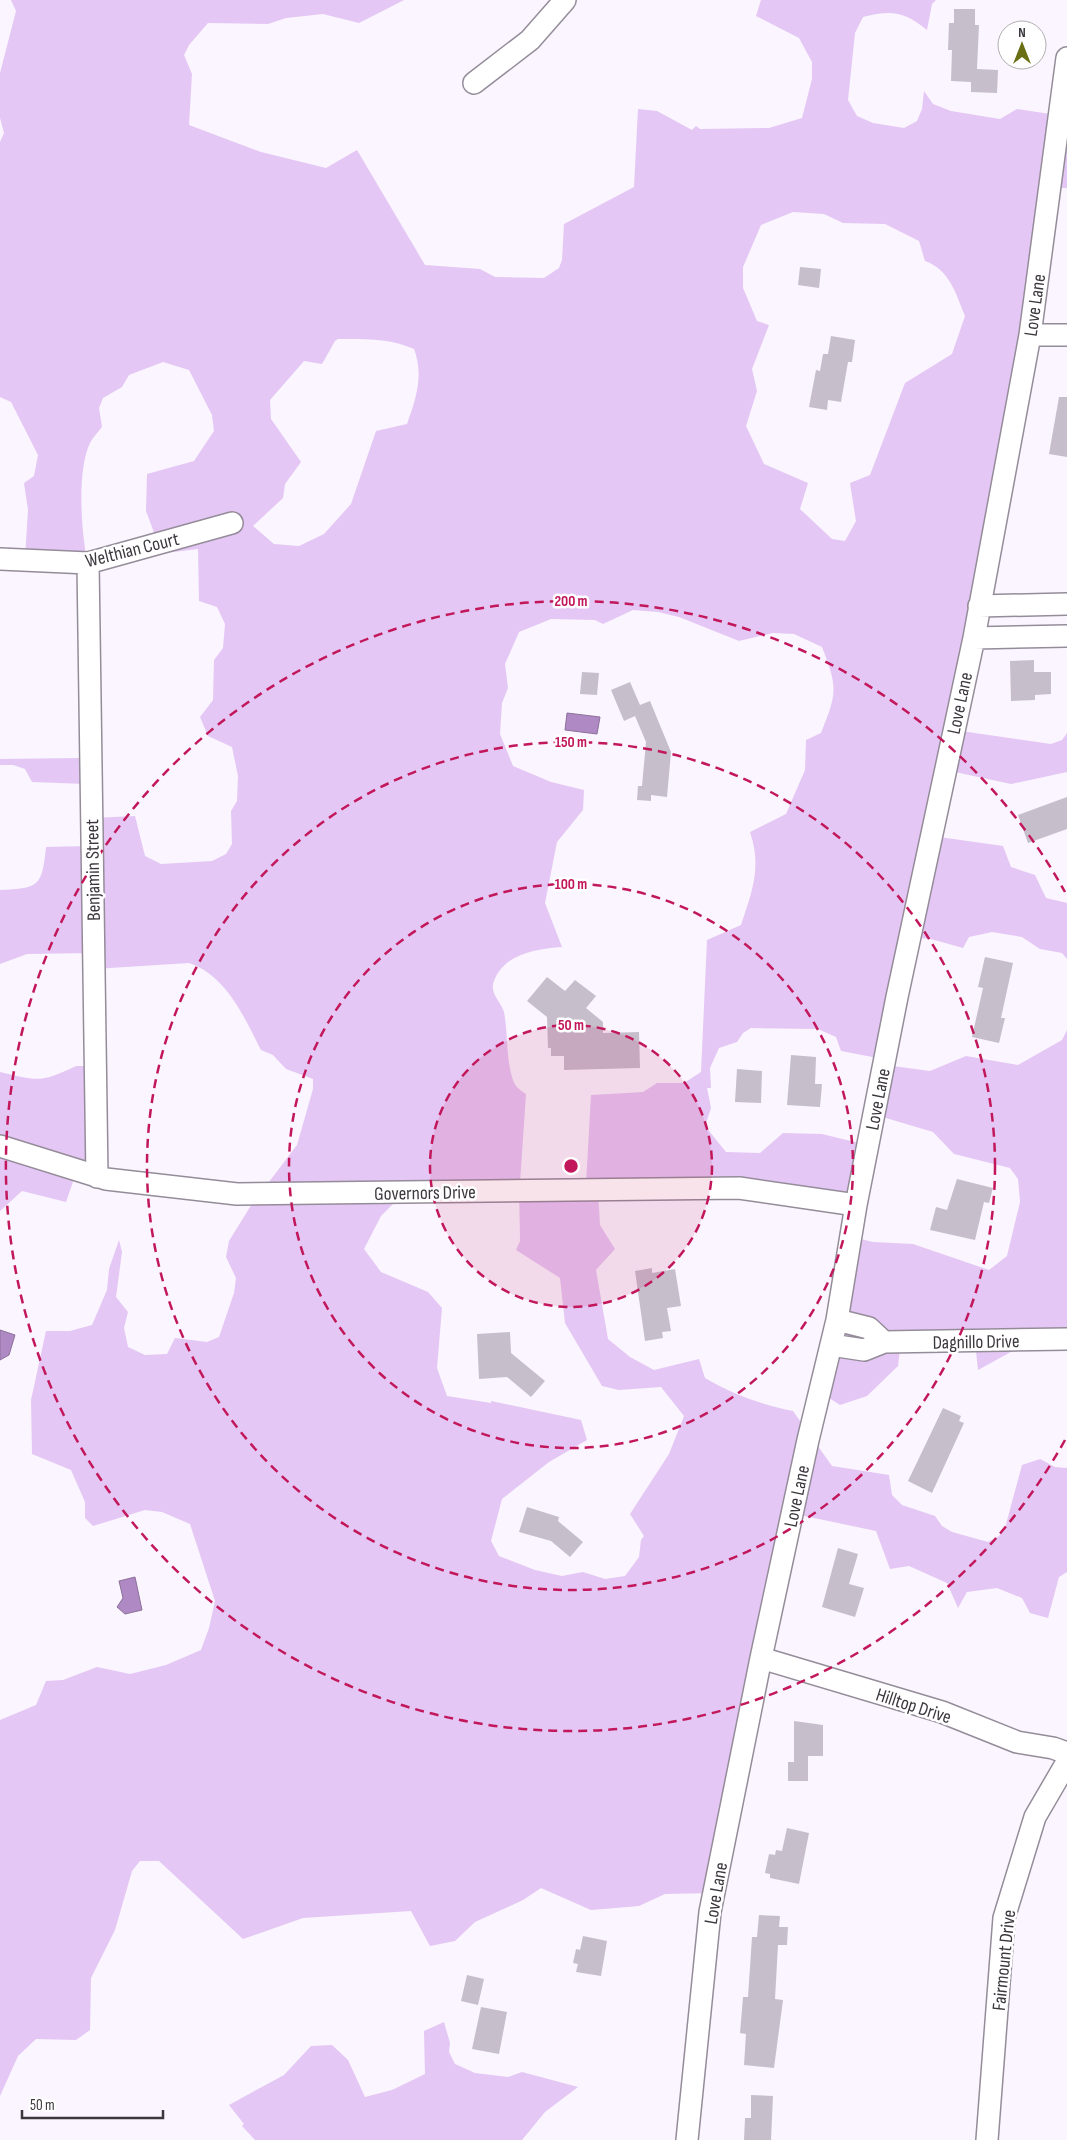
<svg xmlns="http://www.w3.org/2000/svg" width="1067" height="2140" viewBox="0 0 1067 2140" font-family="'Sofia Sans Condensed',sans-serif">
<rect width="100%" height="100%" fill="#faf5fe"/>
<!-- green -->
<path fill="#e4c7f4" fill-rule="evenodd" d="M11 0H404L359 23 323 14 286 18 268 24 208 23 189 45 184 55 192 74 189 125 261 152 326 168 357 150 425 265 480 269 495 277 544 278 559 268 562 260 564 224 634 187 638 109 657 111 692 130 696 126 700 129 769 128 802 118 812 79V62L799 38 756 16 761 0H936L932 4 927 30C904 11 891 10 863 17L855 33 848 100 857 116 873 123 904 128 917 121 922 109 924 91 933 104 951 111 1000 119 1017 109 1057 115 1067 55V188H1058L954 730 1051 744 1062 740 1067 733V772L1011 784 955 772 932 836 1003 846 1011 867 1035 875 1046 898 1067 903V959L1062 953 1040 949 1022 937 992 932 969 937 963 948 931 939 910 937 883 1059 841 1051 836 1037 818 1029 751 1028 743 1033 737 1042 719 1048 710 1068 711 1088H707L711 1108 705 1126 726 1152 760 1153 783 1133 822 1134 863 1144 853 1199 598 1190 600 1225 615 1249 596 1270 608 1339 630 1357 654 1370 699 1359 705 1378C732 1394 762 1405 793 1411L832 1466 889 1475 892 1495 902 1505 935 1516 942 1526 952 1532 988 1542 999 1536 1005 1528 1022 1465 1040 1459 1055 1467 1067 1468V1572L1059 1577 1048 1618 1030 1613 1022 1598 997 1588 967 1592 958 1608 947 1583 909 1566 890 1569 876 1531 800 1515 712 1893 665 1894 639 1906 591 1910 541 1888 523 1900 475 1922 455 1941 430 1946 411 1911 303 1918 243 1939 159 1861H140L132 1871 115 1930 91 1978 90 2030 76 2040 36 2039 18 2056 0 2096V1720L36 1705 46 1681 63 1680 97 1667 130 1674 166 1665 201 1650 209 1628 215 1601 190 1524 162 1512 145 1510 93 1526 85 1518V1502L71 1470 32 1454 31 1400 46 1331H70L92 1325 107 1290 109 1269 119 1240 122 1252 116 1297 128 1312 124 1328 128 1347 145 1355 167 1354 175 1338 207 1342 219 1337 234 1293 236 1278 226 1257 229 1241 250 1207 297 1145 313 1089V1079L286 1069 273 1055 261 1050C244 1017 227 976 189 963L94 969 91 953 27 954 0 964V890C39 888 42 887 46 847L89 846 92 818 135 816 145 856 161 864 212 861 226 854 232 844 231 811 237 801 238 776 232 747 208 736 200 717 213 700 214 660 223 648 225 624 217 607 199 601 198 549 165 553 161 551 146 511 147 474 194 461 214 431 212 415 189 370 163 362 129 375 122 387 103 398 99 408 102 427C98 432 93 437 90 443 77 470 81 530 87 560L25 558 28 510 24 483 34 476 38 455 11 402 0 397V142L4 133 0 118V73L16 11ZM793 212 824 214 843 223 885 224 919 241 925 261C950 270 956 294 965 316L952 354 905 383 870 475 850 483 856 521 845 541 832 539 800 509 808 483 764 464 746 426 757 391 752 369 769 325 757 321 743 288V267L761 225ZM338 339C364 339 390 338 414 349 424 375 416 399 407 424L376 431 351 504 324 534 299 546 274 544 253 526 283 498 285 484 301 462 271 419 270 400 304 361 322 364 335 341ZM633 610 658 612 679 617 739 641 773 633 794 634 822 647C838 688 837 693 821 733L806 740 805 770 786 814 750 832C762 867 752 892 741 925L707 940 701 1072 684 1083H657L643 1092 591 1095 586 1184 520 1183 526 1094C518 1089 514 1085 512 1077 506 1056 508 1033 504 1012 501 1002 489 993 494 981 504 953 538 949 562 947L545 903 557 842 583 810 584 790 551 782 513 766 500 734 502 703 508 688 505 664 519 632 551 619 595 620 603 624ZM519 1185 520 1241 516 1250 560 1278 565 1323 602 1386 619 1390 661 1387 684 1416 669 1454 630 1514 644 1536 641 1540 639 1557 625 1576 605 1579 583 1572 562 1576 535 1570 499 1556 491 1541 502 1499 549 1462 587 1440 581 1420 491 1401V1403L447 1396 437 1368 442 1308 428 1292 381 1272 364 1249 381 1216 410 1187Z
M79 758 84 760 85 784 32 782 25 769 13 765H0V759Z
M1067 1030V1337H1038L978 1370 975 1342 901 1340 898 1366 867 1396 840 1405 815 1389 848 1236 873 1242 913 1244 989 1270 1007 1256 1020 1202 1018 1179 1010 1168 954 1154 933 1132 876 1115 885 1065 930 1071 966 1056 1018 1065 1062 1040Z
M76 1066H94V1172L76 1173 66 1202 22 1191 0 1211V1072C38 1081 41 1083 76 1066Z
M444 2022 450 2043 449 2052 455 2064 475 2073 508 2077 522 2072 578 2087 545 2112 522 2140H255L242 2126 244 2124 229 2105 284 2075 311 2046 332 2045 348 2060 365 2097 392 2090 425 2074 424 2031Z"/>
<!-- water -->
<path fill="#af89c3" stroke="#8c709b" d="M567 713 600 717 597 734 565 730Z
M0 1330 15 1335 9 1355 0 1360Z
M135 1577 142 1610 125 1614 117 1607 123 1598 119 1581Z"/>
<!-- building -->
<path fill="#c7becc" d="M954 9H975V25H979L977 69 998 70 997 93 971 92V82L951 81 952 50H948L949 23H954Z
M800 267 821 269 819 288 798 285Z
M831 336 855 340 852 362H848L841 402 828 400 827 410 809 407 816 370 820 371 823 354H828Z
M1059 397H1067V457L1049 454Z
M1034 660V672H1051V694L1035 695V700L1011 701 1010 661Z
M582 672 599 673 597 695 580 694Z
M630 682 640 705 650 701 671 752 667 797 651 795V801L637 800 638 786H642L646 742 635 716 624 721 611 690Z
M1067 797V829L1028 843 1018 815Z
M985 957 1013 963 1001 1018H1005L999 1043 972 1037 983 988 978 987Z
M547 977 565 991 575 980 596 996 586 1008 603 1022V1033L639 1032 640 1068 564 1070V1056H551V1048H548L547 1017 527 1001Z
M791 1055 816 1057 815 1084H822L820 1107 787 1105Z
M737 1069 762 1071 761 1103 735 1102Z
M957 1179 993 1188 989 1203 984 1202 975 1240 930 1230 936 1207 947 1210Z
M652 1268V1273L675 1269 681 1306 667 1308 671 1331 662 1332 663 1338 645 1341 635 1271Z
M510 1332 511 1353 545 1381 531 1397 507 1377 479 1379 477 1334Z
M943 1408 961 1416 959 1421 964 1423 932 1493 908 1481Z
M527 1507 559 1517 558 1521 583 1542 570 1557 551 1541 519 1532Z
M838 1548 858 1554 849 1584 864 1588 855 1617 822 1607Z
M794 1721 823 1725V1756H808V1781H788V1762H794Z
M787 1828 809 1833 799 1884 770 1878V1874L765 1873 769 1854 775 1855 776 1850 782 1851Z
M759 1915 780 1916 779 1927H788L787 1945H778L775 1999 783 2000 774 2068 744 2065 746 2034 740 2033 743 1997H748L752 1937H757Z
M583 1936 607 1941 601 1976 576 1972 578 1964 573 1963 576 1949 580 1950Z
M467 1975 484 1979 478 2005 461 2001Z
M481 2007 507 2012 499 2054 472 2049Z
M751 2095 773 2096 771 2140H744L745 2118H751Z"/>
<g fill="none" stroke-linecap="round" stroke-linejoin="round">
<!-- minor casing -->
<g stroke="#958c9a" stroke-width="24">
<path id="minor" d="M474 83 530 40 565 0
M1030 335H1067
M0 559 88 563 232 523
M88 563 97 1177
M979 606 1067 604
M974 638 1067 636
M0 1146 106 1179 237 1194 739 1188 856 1205
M837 1320 869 1328 884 1342
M831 1345 864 1350 884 1342 1067 1339
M761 1658 942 1712 1017 1742 1053 1748 1067 1753
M687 2140 710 1912 761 1658 808 1440 837 1320 856 1205 897 997 974 638 1030 335 1067 58
M987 2140 1004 1918 1035 1817 1067 1762"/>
</g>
<!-- minor -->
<use href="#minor" stroke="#fff" stroke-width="21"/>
</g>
<!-- distance rings -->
<circle cx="571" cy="1166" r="141" fill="#c2185b" fill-opacity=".12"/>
<g fill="none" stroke="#c2185b" stroke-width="2.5" stroke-dasharray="9 6">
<circle cx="571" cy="1166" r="141"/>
<circle cx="571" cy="1166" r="282"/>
<circle cx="571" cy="1166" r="424"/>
<path d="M1065 1440A565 565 0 1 1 1065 892"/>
</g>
<g text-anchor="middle" stroke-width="5" stroke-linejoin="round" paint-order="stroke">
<!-- street labels -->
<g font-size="19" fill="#3b373d" stroke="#fff">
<text transform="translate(1034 305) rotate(-82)" y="7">Love Lane</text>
<text transform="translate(132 549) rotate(-14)" y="7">Welthian Court</text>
<text transform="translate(959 703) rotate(-78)" y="7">Love Lane</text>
<text transform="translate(92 870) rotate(-91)" y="7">Benjamin Street</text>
<text transform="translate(877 1099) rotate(-79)" y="7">Love Lane</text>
<text transform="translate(425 1192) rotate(-1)" y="7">Governors Drive</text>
<text transform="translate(976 1341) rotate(-1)" y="7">Dagnillo Drive</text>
<text transform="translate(796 1496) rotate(-78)" y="7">Love Lane</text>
<text transform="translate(914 1705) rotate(18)" y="7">Hilltop Drive</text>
<text transform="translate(715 1893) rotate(-80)" y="7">Love Lane</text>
<text transform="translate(1003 1960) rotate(-84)" y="7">Fairmount Drive</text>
</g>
</g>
<circle cx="571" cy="1166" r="8" fill="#c2185b" stroke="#fff" stroke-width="2.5"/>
<g font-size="15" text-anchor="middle" font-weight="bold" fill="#c2185b" stroke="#fff" stroke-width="5" stroke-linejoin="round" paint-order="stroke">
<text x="571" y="606">200 m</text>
<text x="571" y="747">150 m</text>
<text x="571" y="889">100 m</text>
<text x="571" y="1030">50 m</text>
</g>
<!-- north arrow -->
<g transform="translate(1022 45)"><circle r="24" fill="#ffffff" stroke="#b1afb1"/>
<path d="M0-4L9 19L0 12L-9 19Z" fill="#6a6f15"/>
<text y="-8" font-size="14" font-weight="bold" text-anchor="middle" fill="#3b373d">N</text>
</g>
<!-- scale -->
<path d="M22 2110v8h141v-8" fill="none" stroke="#3b373d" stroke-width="2.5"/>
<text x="30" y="2110" font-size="15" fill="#3b373d" stroke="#ffffff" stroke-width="4" paint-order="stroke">50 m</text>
</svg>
